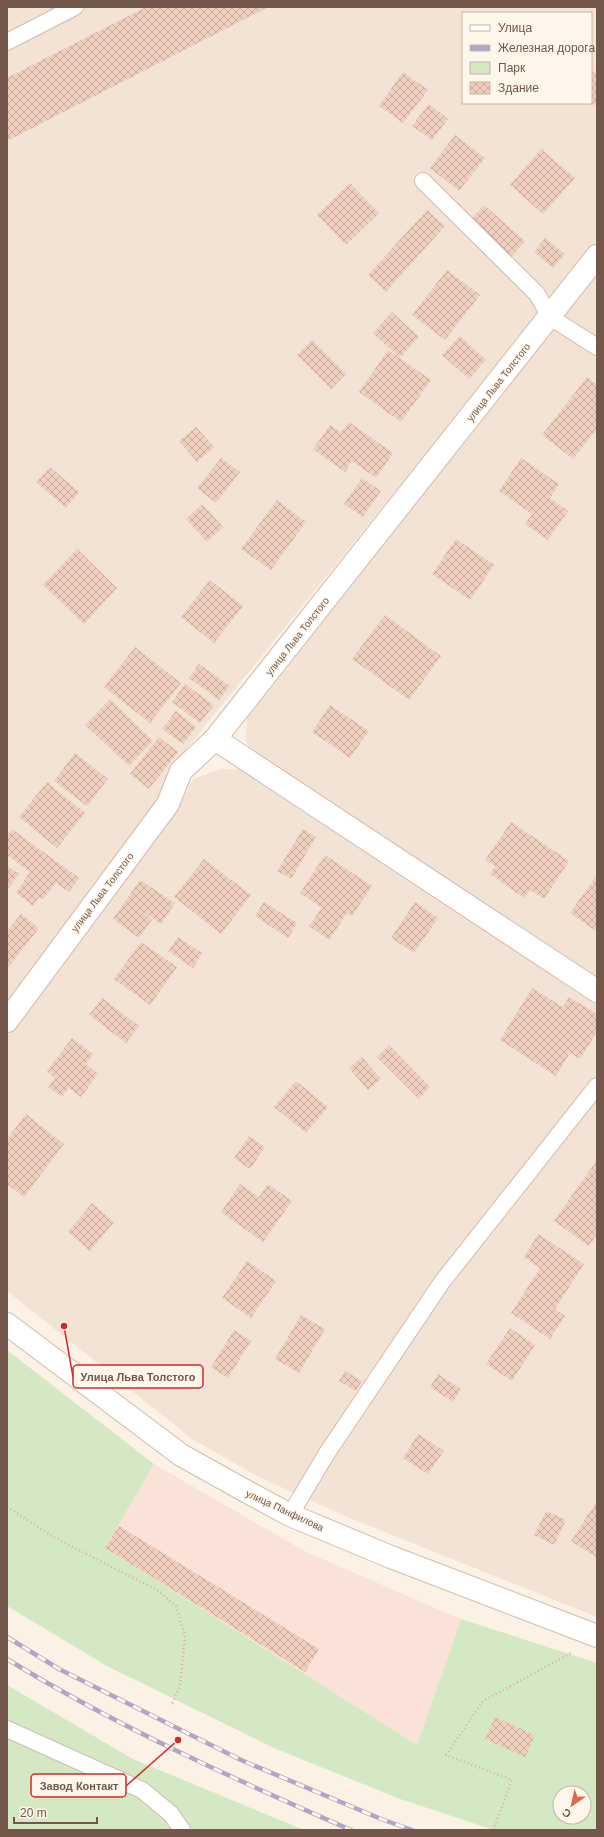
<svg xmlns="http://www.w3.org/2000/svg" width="604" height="1837" viewBox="0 0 604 1837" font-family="Arial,sans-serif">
<defs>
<pattern id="building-cross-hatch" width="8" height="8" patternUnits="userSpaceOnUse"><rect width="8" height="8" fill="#f0cfbe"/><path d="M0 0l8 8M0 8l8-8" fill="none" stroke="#c7ab9c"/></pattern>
</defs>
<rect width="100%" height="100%" fill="#fbf2e5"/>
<!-- residential -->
<path fill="#f3e3d4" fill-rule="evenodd" d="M7 7H597V242L175 763 155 804 7 1004ZM463 13H591V103H463Z
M597 271V979L251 755 246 739 247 718Z
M221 769H242L597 1000V1617L345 1516 257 1476 192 1439 7 1291V1036L178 809 193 779Z"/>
<!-- commercial -->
<path fill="#fbe2d9" d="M154 1464 306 1552 461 1619 417 1745 105 1548Z"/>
<!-- green -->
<path fill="#d5e8c4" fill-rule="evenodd" d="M7 1350 154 1464 105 1548 417 1745 461 1619 597 1663V1830H494L400 1799 274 1748 107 1666 7 1606ZM560 1793H584V1817H560Z
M7 1685 133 1759 304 1830H7Z"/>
<!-- building -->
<path fill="url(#building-cross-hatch)" d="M146 7H268L7 141V78Z
M593 71 597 75V107L591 102V73Z
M403 72 428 90 403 123 379 106Z
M429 104 448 119 432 140 412 126Z
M455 135 485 158 459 191 430 168Z
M541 149 575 178 543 214 510 185Z
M350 183 379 213 346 245 317 215Z
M484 205 525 241 512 256 471 219Z
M427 210 445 226 386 292 368 275Z
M545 238 565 254 553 268 534 252Z
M447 270 480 295 445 340 412 315Z
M392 312 419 337 400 358 373 333Z
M460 336 486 360 469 379 442 355Z
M312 340 346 374 331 389 297 355Z
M388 350 431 380 401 422 359 392Z
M587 377 597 385V429L573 459 542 435Z
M349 422 393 453 376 478 352 461 345 472 313 449 330 425 341 432Z
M196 427 214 447 197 462 179 441Z
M221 458 240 472 216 503 197 488Z
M521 458 559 484 550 498 568 511 548 540 525 524 532 514 499 491Z
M50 467 79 492 66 508 36 482Z
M362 478 381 491 363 517 344 504Z
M277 500 306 522 271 570 241 549Z
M202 504 223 527 207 542 186 519Z
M456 539 494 565 470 600 432 574Z
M77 549 117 588 84 624 43 585Z
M210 580 243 606 214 643 181 617Z
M385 615 441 656 409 700 352 659Z
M135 647 181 683 150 723 104 687Z
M199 664 230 686 219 700 189 678Z
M185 684 214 705 200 723 172 702Z
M110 699 153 741 129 766 85 725Z
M330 705 369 731 350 758 312 732Z
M176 711 196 727 183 744 162 729Z
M159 737 178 752 149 789 130 774Z
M75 753 108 779 87 806 54 781Z
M47 782 85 813 57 848 19 817Z
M511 822 569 861 544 899 530 890 524 898 490 874 495 866 485 860Z
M12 829 79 878 69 892 56 883 43 899 39 897 33 906 16 893 30 872 7 855V836Z
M303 829 316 837 291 879 277 871Z
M325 855 372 886 352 916 347 913 329 940 309 926 322 908 300 893Z
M204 859 251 895 221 934 174 897Z
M7 866 19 874 7 890Z
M596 876H597V932L570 913Z
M140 880 175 903 161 924 140 910 152 920 139 938 113 919Z
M264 902 297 923 288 938 255 916Z
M415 902 438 918 414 953 391 938Z
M21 914 39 928 7 969V931Z
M178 937 202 953 193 968 168 951Z
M141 942 177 967 150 1005 114 979Z
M532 988 563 1007 569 997 597 1014V1032L580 1059 570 1053 556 1076 500 1040Z
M102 998 139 1026 126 1043 89 1015Z
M72 1038 93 1054 86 1064 98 1074 81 1097 69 1088 62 1097 48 1087 55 1078 47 1071Z
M389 1045 430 1087 419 1099 377 1057Z
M362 1057 381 1079 368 1090 349 1068Z
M296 1081 328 1107 306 1133 274 1107Z
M26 1114 64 1144 24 1197 7 1184V1139Z
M249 1136 265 1147 250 1169 234 1158Z
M597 1160V1234L589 1246 554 1221Z
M240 1184 259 1197 268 1184 292 1201 263 1242 221 1212Z
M92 1203 114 1222 90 1251 68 1232Z
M538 1234 584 1264 555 1309 565 1316 550 1339 511 1313 540 1268 524 1257Z
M247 1261 276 1281 251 1318 222 1298Z
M301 1315 325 1329 299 1373 275 1359Z
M510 1328 535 1345 512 1381 486 1364Z
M234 1330 251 1341 228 1378 211 1367Z
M345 1371 362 1381 356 1391 339 1381Z
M438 1374 461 1389 453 1402 430 1387Z
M418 1434 444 1451 428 1474 403 1458Z
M597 1501V1558L571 1541Z
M546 1511 566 1520 554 1545 534 1535Z
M119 1526 319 1649 305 1672 105 1548Z
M495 1717 535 1735 525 1757 485 1739Z"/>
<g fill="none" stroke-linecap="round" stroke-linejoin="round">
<!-- lane casing -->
<g stroke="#cfbbaf" stroke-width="18">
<path id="lane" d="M7 42 75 7
M423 181 537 294 550 317 597 347
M290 1515 327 1453 442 1282 597 1086
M7 1729 142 1790 171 1814 182 1830"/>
</g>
<!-- street casing -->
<g stroke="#cfbbaf" stroke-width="24">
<path id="street" d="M215 739 597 991
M7 1021 168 804 181 771 215 739 597 256"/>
</g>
<!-- secondary casing -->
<g stroke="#d1bbac" stroke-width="24">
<path id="secondary" d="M7 1324 181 1455 251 1494 290 1515 391 1557 597 1636"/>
</g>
<!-- path -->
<path stroke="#d4b2a1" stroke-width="2.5" stroke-dasharray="1 3" stroke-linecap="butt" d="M7 1507 55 1538 157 1590 176 1606 185 1636 180 1687 171 1706
M493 1830 512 1780 446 1755 483 1701 571 1653"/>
<!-- lane -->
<use href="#lane" stroke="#fff" stroke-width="16"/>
<!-- street -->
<use href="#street" stroke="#fff" stroke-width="22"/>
<!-- secondary -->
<use href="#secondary" stroke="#fff" stroke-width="22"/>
<!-- rail casing -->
<g stroke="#b4a4c4" stroke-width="4.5">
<path id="rail" d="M7 1637 59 1669 241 1760 381 1819 412 1830
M7 1659C116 1726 234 1779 351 1830"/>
</g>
<!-- rail -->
<use href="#rail" stroke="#fef6eb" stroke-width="3" stroke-dasharray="9" stroke-linecap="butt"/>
</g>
<g text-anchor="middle" stroke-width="3" stroke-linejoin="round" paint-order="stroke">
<!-- street labels -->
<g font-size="10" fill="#73574b" stroke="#fef6eb">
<text transform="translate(498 382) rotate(-52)" y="4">улица Льва Толстого</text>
<text transform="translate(297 636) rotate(-52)" y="4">улица Льва Толстого</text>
<text transform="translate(102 892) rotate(-53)" y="4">улица Льва Толстого</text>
<text transform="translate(285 1510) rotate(25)" y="4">улица Панфилова</text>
</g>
</g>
<!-- callouts -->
<path fill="none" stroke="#d62828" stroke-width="1.5" d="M64 1326L73 1377M178 1740L126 1786"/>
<g fill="#d62828" stroke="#fef6eb" stroke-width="1.5">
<circle cx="64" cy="1326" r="4"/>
<circle cx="178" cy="1740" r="4"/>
</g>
<g fill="#fef6eb" stroke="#d62828" stroke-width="1.5">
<rect x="73" y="1365" width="130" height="23" rx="4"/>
<rect x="31" y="1774" width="95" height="23" rx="4"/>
</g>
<g font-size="11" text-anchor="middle" font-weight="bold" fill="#73574b">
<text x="138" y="1381">Улица Льва Толстого</text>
<text x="79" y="1790">Завод Контакт</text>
</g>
<!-- border -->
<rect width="604" height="1837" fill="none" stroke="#73574b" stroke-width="16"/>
<!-- legend -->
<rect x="462" y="12" width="130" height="92" fill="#fef6eb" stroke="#c6b6ab"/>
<rect x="470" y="25" width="20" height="6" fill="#ffffff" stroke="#c6b6ab"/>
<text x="498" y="32" font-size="12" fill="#73574b">Улица</text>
<rect x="470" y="45" width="20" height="6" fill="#b4a4c4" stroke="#c6b6ab"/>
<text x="498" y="52" font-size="12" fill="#73574b">Железная дорога</text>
<rect x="470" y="62" width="20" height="12" fill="#d5e8c4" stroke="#c6b6ab"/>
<text x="498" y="72" font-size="12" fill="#73574b">Парк</text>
<rect x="470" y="82" width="20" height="12" fill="url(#building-cross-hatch)" stroke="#c6b6ab"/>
<text x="498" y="92" font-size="12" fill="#73574b">Здание</text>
<!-- north arrow -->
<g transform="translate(572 1805) rotate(214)"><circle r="19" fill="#fef6eb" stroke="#c6b6ab"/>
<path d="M0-3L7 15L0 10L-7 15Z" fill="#e0684f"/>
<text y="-6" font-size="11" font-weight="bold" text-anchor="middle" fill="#73574b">С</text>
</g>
<!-- scale -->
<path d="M14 1817v6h83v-6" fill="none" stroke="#73574b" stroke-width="2"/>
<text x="20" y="1817" font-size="12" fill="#73574b" stroke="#fef6eb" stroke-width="3" paint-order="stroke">20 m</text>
</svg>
